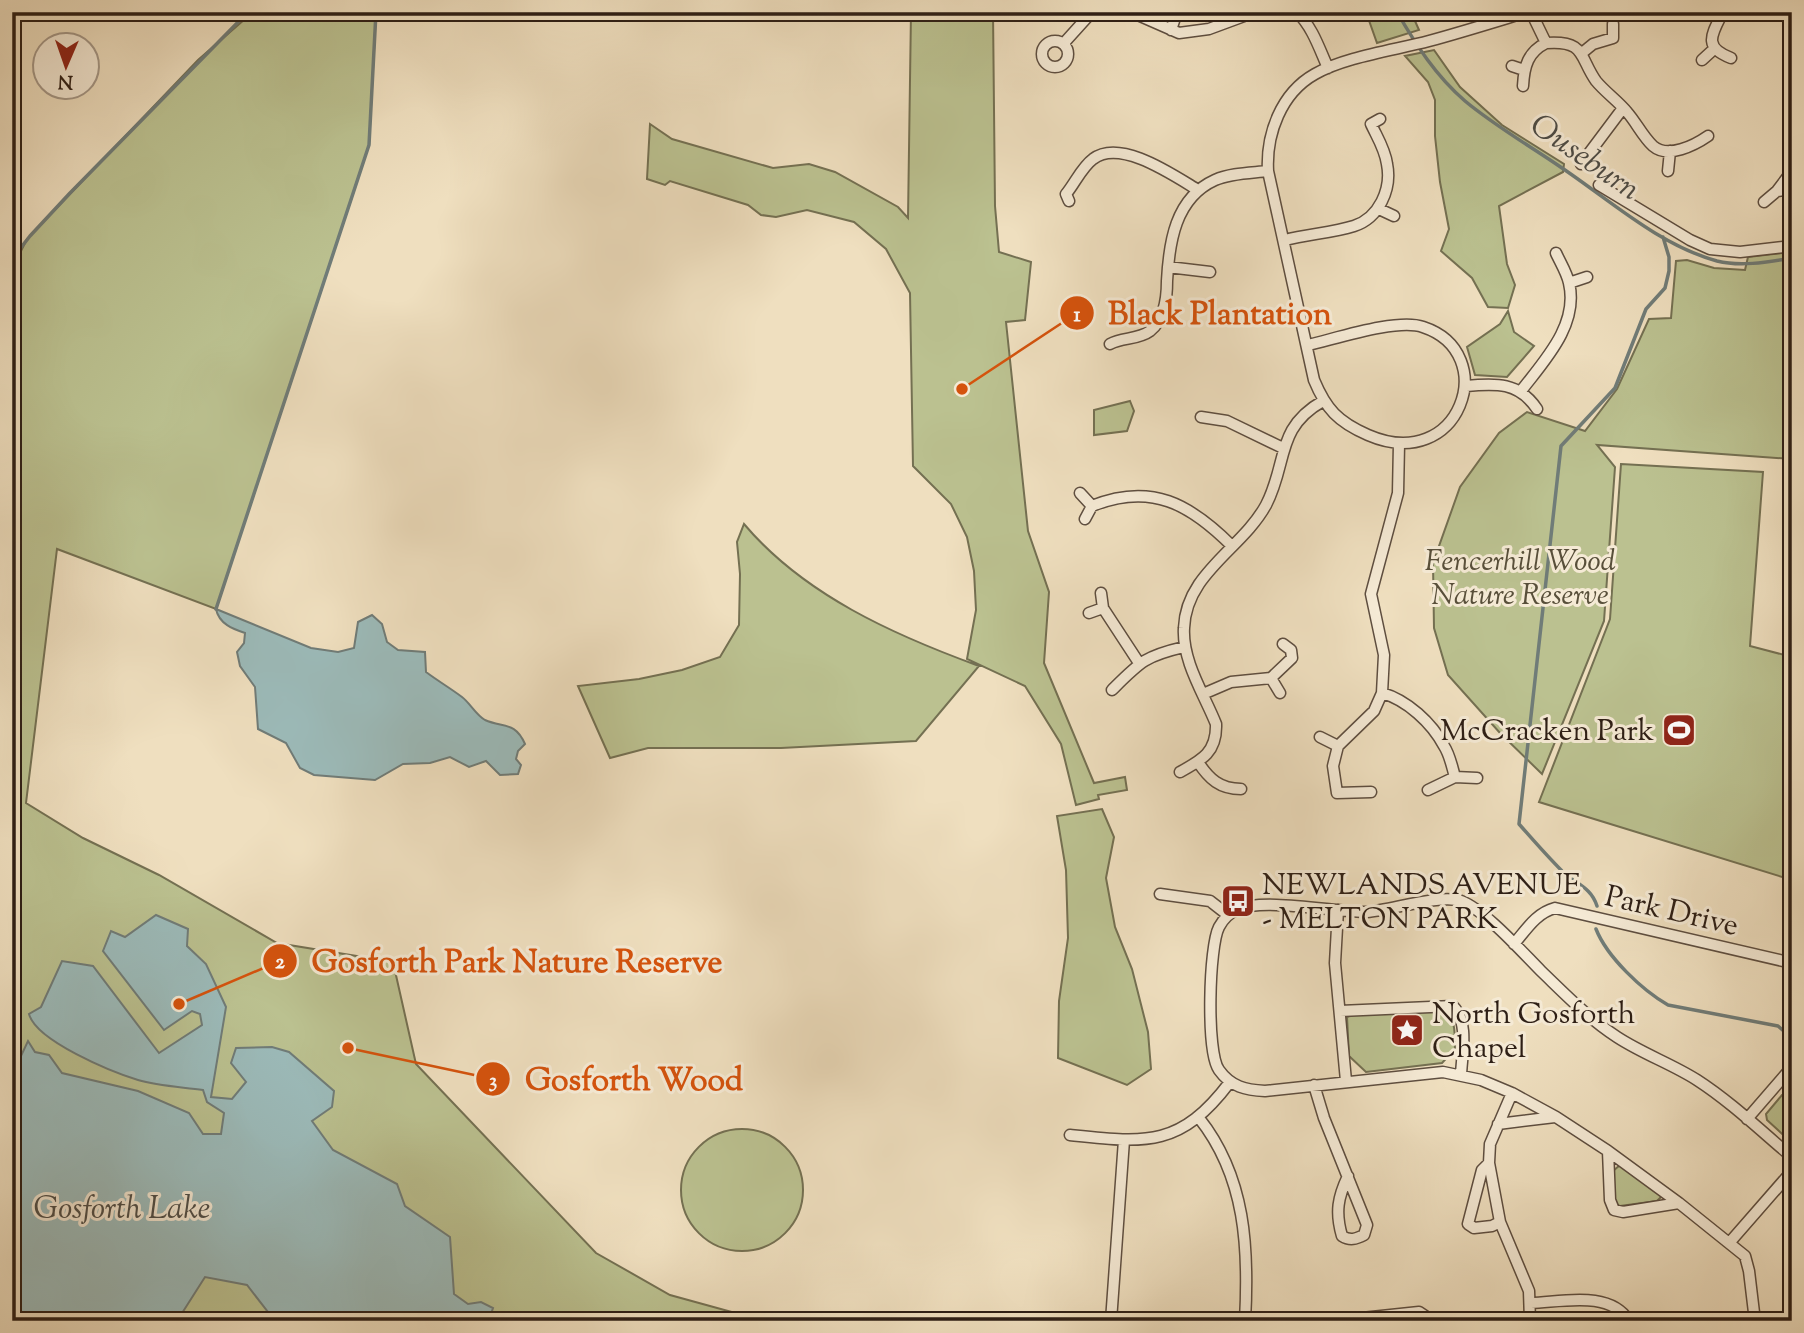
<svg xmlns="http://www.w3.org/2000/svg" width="1804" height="1333" viewBox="0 0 1804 1333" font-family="'Sorts Mill Goudy',serif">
<rect width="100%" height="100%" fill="#efdfbf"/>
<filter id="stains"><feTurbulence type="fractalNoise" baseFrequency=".00286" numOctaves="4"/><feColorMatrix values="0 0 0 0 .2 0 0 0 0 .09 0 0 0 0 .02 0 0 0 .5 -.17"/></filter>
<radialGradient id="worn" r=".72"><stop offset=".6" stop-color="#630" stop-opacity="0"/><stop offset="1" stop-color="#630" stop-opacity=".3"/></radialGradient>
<!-- green -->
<path fill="#bbc190" stroke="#747052" stroke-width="2" d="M253 12H376L369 145 216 609 57 549 26 803 83 838 159 875 277 943 393 962 416 1064 596 1253 670 1295 750 1317V1321H12V269L27 239 198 60Z
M911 12H993L995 206 999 252 1031 262 1025 320 1006 322 1028 531 1049 592 1044 663 1094 783 1125 777 1127 790 1098 795 1099 799 1076 805 1061 744 1025 686 967 659 976 610 974 571 967 537 951 504 913 466 910 293 886 249 854 222 807 210 776 217 761 215 748 205 670 181 665 185 647 179 650 124 672 139 773 168 809 164 835 172 898 207 908 218Z
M1366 12H1411L1419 30 1377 43Z
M1434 50 1460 87 1502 125 1564 164 1563 172 1499 206 1507 264 1515 285 1508 308 1488 307 1472 278 1441 251 1449 229 1440 182 1435 136V100L1428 82 1405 56Z
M1792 252V459L1597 445 1615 467 1604 621 1542 774 1500 733 1448 675 1434 628 1433 563 1460 487 1499 433 1527 412 1585 431 1617 389 1649 319 1671 318 1676 261 1687 260 1714 268 1745 270 1748 257Z
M1508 311 1514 332 1534 346 1507 377 1475 375 1467 347 1500 324Z
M1130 401 1134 411 1127 431 1094 435V410Z
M1621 464 1763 472 1750 646 1792 657V880L1539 802 1610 619Z
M744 524C804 595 894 635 979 666L916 741 781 748H648L610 758 578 686 639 679 682 670 720 657 739 625 740 574 737 542Z
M1102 809 1114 837 1106 878 1115 927 1132 969 1148 1032 1151 1069 1127 1085 1058 1058 1059 1001 1068 938 1066 870 1057 816Z
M1439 1008C1458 1019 1454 1030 1455 1049L1442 1063 1366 1072 1349 1056 1347 1017 1357 1013Z
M1782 1095H1792V1143L1767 1120 1766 1114Z
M681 1190a61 61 0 1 1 122 0a61 61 0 1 1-122 0Z
M1620 1165 1662 1196 1657 1201 1620 1206 1615 1203 1613 1171Z"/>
<!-- water -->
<path fill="#9cbbba" stroke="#707c78" stroke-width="2" d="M216 609 311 648 338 652 354 648 358 622 372 615 382 624 387 642 398 650 425 652 426 672C438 681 450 688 462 697 470 703 476 715 485 720 503 728 515 721 525 744L518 751 516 759 521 765 518 774 500 775 486 761 469 767 450 757 430 763 403 764 375 780 314 775 300 768 286 743 258 729 255 687 240 666 237 652 244 643 245 633C233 629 219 624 216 609Z
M156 915 188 929 187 946 206 964 226 1007 211 1097 232 1099 246 1082 231 1063 236 1048 272 1047 289 1052 334 1091 332 1107 312 1121 333 1150 397 1184 405 1206 450 1237 454 1294 468 1304 481 1302 493 1308 489 1320 275 1321 247 1285 205 1277 177 1321H12V1105L17 1098 12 1096V1075L28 1041 35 1052 49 1055 62 1073 138 1091 189 1113 203 1134H221L224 1113 207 1102 203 1090C182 1087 158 1086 138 1080 112 1072 36 1041 29 1014L41 1007 62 961 93 966 159 1053 202 1025 200 1014 192 1011 164 1030 103 951 111 931 125 937Z"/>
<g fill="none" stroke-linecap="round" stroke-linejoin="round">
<!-- stream -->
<path stroke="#707c78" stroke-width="3.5" d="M1397 12C1416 45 1436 76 1465 101 1495 126 1530 146 1562 168 1611 201 1659 245 1717 261 1741 267 1768 262 1792 258
M12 259 30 236 70 193 248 12
M216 609 369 145 376 12
M1597 906C1591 887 1576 884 1562 871 1547 856 1533 840 1519 824L1561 446 1615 388 1646 309 1665 288 1669 271V257L1663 237
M1596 929C1607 957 1642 990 1668 1005L1778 1026 1786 1033 1788 1057"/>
<!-- minor casing -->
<g stroke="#5e4e40" stroke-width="13">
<path id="minor" d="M1131 12 1179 33 1209 29 1255 12
M1297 12C1313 28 1319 48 1328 68
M1531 12 1546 43C1586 40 1579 57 1596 81 1605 92 1618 101 1627 112 1636 122 1643 137 1653 146 1668 159 1695 145 1708 136
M1723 12C1712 34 1702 47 1731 58
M1171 30 1177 12
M1042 54a13 13 0 1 1 26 0a13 13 0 1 1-26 0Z
M1064 43 1092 12
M1582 53 1593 44 1613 38V24
M1702 60 1714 49
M1512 66 1524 70
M1523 86C1524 66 1528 52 1546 43
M1581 164 1623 108
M1668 171 1670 151
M1599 185 1690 240 1710 249 1740 252 1792 246
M1777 191 1792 171
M1069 201 1066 194C1075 183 1082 167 1093 159 1120 138 1173 175 1198 190
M1764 202 1777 191 1792 189
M1379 209 1394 216
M1285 240C1307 234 1332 233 1354 226 1379 218 1392 189 1387 164 1385 149 1377 137 1371 124L1380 119
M1168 267 1210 272
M1569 283 1587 277
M1110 344C1122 337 1138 340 1150 331 1165 319 1167 298 1167 281 1169 243 1175 198 1215 180 1231 173 1251 173 1268 171
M1308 345C1335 339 1397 318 1423 327 1502 353 1460 475 1368 435 1338 422 1326 409 1314 380L1268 171C1266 134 1281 93 1315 74 1344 57 1395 50 1429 41 1462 32 1494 22 1527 12
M1466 386C1496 383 1519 382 1537 409
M1521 391C1544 361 1579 325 1569 283 1567 273 1560 262 1556 253
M1201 417 1227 421 1283 448
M1080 493 1092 506
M1085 519 1092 506C1151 482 1190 504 1232 546
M1101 593 1103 608
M1089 613 1103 608 1139 663
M1271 678 1280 693
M1112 690C1140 662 1145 656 1184 647
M1382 693C1407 700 1432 723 1444 746 1450 755 1452 767 1455 777
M1203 694 1231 682 1271 678 1292 658 1291 650 1283 644
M1320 737 1338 746
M1198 762C1209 779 1220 789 1241 789
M1180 772C1202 760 1217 752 1216 724 1204 694 1182 661 1184 628 1186 573 1242 549 1266 505 1288 463 1275 428 1323 401
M1428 790 1455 777 1477 778
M1371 792 1337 793 1333 766 1338 746 1374 711 1382 693 1384 655 1371 594 1398 493 1399 444
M1160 894 1210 901 1228 915
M1338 910 1335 963 1346 1081
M1514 944C1526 930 1536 913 1555 908L1792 963
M1340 1011 1453 1006C1469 1022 1462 1053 1461 1075
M1314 1085 1324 1118 1367 1225 1364 1235C1356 1239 1350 1241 1342 1236 1335 1212 1338 1197 1348 1176
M1512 1093 1490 1144 1489 1163 1500 1222 1529 1291 1530 1321
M1199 1118C1246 1177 1249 1249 1245 1321
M1747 1119 1792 1067
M1498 1124 1555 1117
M1070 1135C1146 1143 1180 1148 1230 1082
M1608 1151 1610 1200 1614 1210 1623 1212 1679 1203
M1489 1163 1482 1170 1468 1224 1474 1228 1492 1226 1500 1222
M1730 1242 1792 1171
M1531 1303C1562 1302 1610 1290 1629 1321
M1111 1321 1124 1140
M1363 1321 1362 1318 1419 1312 1425 1316V1321
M1755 1321 1749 1271 1745 1256 1679 1203 1608 1151 1556 1117 1512 1093 1481 1080 1443 1072 1265 1091C1246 1090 1231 1087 1219 1070 1206 1052 1209 946 1219 927 1223 919 1231 912 1239 909 1263 898 1336 912 1367 912 1392 910 1440 894 1461 901 1485 910 1522 952 1541 971 1565 994 1589 1019 1617 1037 1643 1054 1672 1064 1697 1080 1731 1102 1761 1131 1792 1157"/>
</g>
<!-- minor -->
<use href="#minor" stroke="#f5ead5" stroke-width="10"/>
</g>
<!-- icons -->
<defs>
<g id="stadium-square" transform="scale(1.75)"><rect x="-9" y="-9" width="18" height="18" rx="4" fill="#8f2418" stroke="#f5ead5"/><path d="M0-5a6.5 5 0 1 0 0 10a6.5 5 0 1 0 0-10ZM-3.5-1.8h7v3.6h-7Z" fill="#fff"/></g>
<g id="bus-square" transform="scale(1.75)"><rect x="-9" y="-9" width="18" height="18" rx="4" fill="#8f2418" stroke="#f5ead5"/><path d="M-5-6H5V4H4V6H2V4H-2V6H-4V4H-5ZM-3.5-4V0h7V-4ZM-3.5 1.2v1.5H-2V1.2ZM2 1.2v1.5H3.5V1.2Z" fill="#fff"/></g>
<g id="sight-square" transform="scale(1.75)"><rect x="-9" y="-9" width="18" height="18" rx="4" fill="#8f2418" stroke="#f5ead5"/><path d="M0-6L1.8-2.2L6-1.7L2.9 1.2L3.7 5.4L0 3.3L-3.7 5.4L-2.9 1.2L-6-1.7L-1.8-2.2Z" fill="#fff"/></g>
</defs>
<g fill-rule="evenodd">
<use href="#stadium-square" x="1679" y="730"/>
<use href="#bus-square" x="1238" y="901"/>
<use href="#sight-square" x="1407" y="1030"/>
</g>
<g text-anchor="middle" stroke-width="6" stroke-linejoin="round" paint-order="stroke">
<!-- park labels -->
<g font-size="30" font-style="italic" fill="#584f3a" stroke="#f5ead5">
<text x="1520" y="570">Fencerhill Wood<tspan x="1520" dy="34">Nature Reserve</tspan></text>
</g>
<!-- poi labels -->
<g font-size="30" fill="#2d1e15" stroke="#f5ead5" text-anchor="start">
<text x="1654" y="740" text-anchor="end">McCracken Park</text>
<text x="1262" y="894">NEWLANDS AVENUE<tspan x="1262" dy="34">- MELTON PARK</tspan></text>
<text x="1432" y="1023">North Gosforth<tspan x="1432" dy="34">Chapel</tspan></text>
</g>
<!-- street labels -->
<g font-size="30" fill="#2d1e15" stroke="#f5ead5">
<text transform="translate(1672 910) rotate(13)" y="10">Park Drive</text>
</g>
<!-- water labels -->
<g font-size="32" font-style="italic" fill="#4e4d47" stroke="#f5ead5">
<text transform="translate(1586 156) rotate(35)" y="11">Ouseburn</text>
<text x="122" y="1218">Gosforth Lake</text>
</g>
</g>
<!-- callouts -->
<path fill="none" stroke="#d5530d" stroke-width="2.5" d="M962 389L1077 313M179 1004L280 961M348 1048L493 1079"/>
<g fill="#d5530d" stroke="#f5ead5" stroke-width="2.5">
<circle cx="962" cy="389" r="7"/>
<circle cx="179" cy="1004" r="7"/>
<circle cx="348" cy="1048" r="7"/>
<circle cx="1077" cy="313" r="18"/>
<circle cx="280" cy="961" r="18"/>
<circle cx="493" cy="1079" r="18"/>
</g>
<g font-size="21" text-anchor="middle" font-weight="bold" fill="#fff">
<text x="1077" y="321">1</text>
<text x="280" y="968">2</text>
<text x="493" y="1087">3</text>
</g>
<g font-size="32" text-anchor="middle" font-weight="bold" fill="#d5530d" stroke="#f5ead5" stroke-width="6" stroke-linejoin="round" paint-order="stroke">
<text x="1220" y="324">Black Plantation</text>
<text x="517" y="972">Gosforth Park Nature Reserve</text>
<text x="634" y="1090">Gosforth Wood</text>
</g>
<!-- margin -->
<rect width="1804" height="1333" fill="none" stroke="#efdfbf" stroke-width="42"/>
<rect x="14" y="14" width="1776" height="1305" fill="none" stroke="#2d1e15" stroke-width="3.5"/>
<rect x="21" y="21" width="1762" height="1291" fill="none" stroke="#2d1e15" stroke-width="2"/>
<!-- north arrow -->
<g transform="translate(66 66) rotate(182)"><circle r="33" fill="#f5ead5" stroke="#a59888" stroke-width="2"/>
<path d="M0-5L12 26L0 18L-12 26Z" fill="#8f2418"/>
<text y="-10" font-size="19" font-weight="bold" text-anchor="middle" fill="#2d1e15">N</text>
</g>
<rect width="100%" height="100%" filter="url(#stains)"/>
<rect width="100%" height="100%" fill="url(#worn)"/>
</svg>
